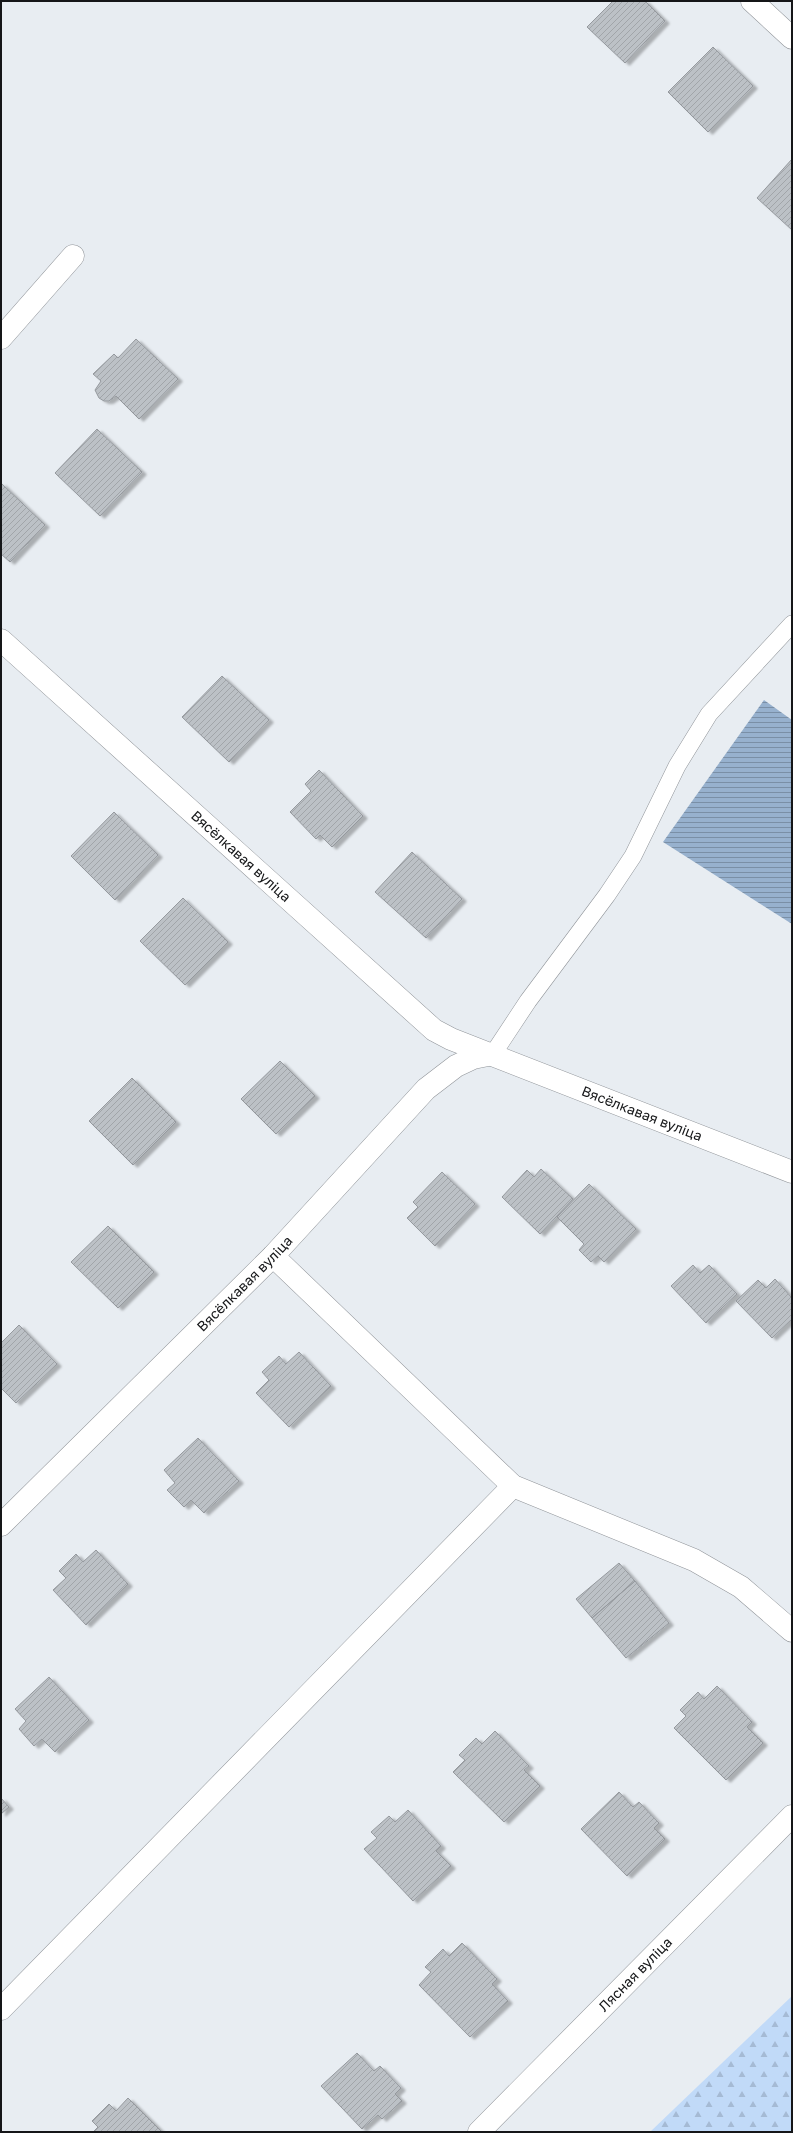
<svg xmlns="http://www.w3.org/2000/svg" width="793" height="2133" viewBox="0 0 793 2133" font-family="'Golos Text',sans-serif">
<defs>
<pattern id="forest-firs" width="22" height="20" patternUnits="userSpaceOnUse"><rect width="22" height="20" fill="#c1daf8"/><path d="M5 1l3.5 6h-7zM16 11l3.5 6h-7z" fill="#a5bad4"/></pattern>
<pattern id="water-rules" width="6" height="5" patternUnits="userSpaceOnUse"><rect width="6" height="5" fill="#97b1ce"/><path d="M0 2.5h6" fill="none" stroke="#7a8fa6"/></pattern>
<pattern id="building-hatch" width="6" height="6" patternUnits="userSpaceOnUse"><rect width="6" height="6" fill="#bcc1c6"/><path d="M-1 1l2-2M0 6l6-6M5 7l2-2" fill="none" stroke="#a1a5a9"/></pattern>
<filter id="shadow"><feDropShadow dx="4.5" dy="2.5" stdDeviation="1" flood-color="#0004"/></filter>
</defs>
<rect width="100%" height="100%" fill="#e8edf2"/>
<!-- forest -->
<path fill="url(#forest-firs)" d="M792 1996V2132H650Z"/>
<!-- water -->
<path fill="url(#water-rules)" d="M764 700 792 720V924L663 842Z"/>
<!-- building -->
<path fill="url(#building-hatch)" stroke="#95999e" filter="url(#shadow)" d="M613 1H645L665 21 625 63 587 27Z
M713 47 753 86 708 132 668 92Z
M792 159V230L757 198Z
M136 339 178 379 139 419 116 396 109 401H104L99 398 95 390 101 381 93 374 114 354 118 358Z
M97 429 142 472 100 516 55 473Z
M1 483 45 525 10 562 1 554Z
M222 676 269 720 229 762 182 717Z
M319 770 363 816 332 847 320 835 316 839 290 812 311 791 305 784Z
M114 812 158 855 115 900 71 856Z
M412 852 462 899 426 938 375 892Z
M183 898 228 942 185 985 140 941Z
M280 1061 315 1096 276 1134 241 1099Z
M132 1078 176 1122 133 1165 89 1121Z
M541 1169 573 1199 540 1234 502 1197 527 1170 534 1177Z
M442 1172 475 1204 435 1246 407 1218 418 1207 413 1202Z
M589 1184 636 1229 604 1262 598 1256 591 1262 579 1250 584 1244 557 1217Z
M108 1226 154 1272 118 1308 71 1262Z
M693 1265 700 1273 709 1265 737 1294 706 1323 671 1286Z
M775 1279 792 1298V1319L772 1338 736 1301 758 1280 766 1288Z
M19 1325 57 1364 16 1403 1 1388V1343Z
M299 1352 331 1386 289 1427 256 1393 269 1380 262 1372 279 1356 286 1364Z
M198 1438 239 1481 204 1513 191 1500 184 1507 167 1490 175 1483 164 1470Z
M96 1550 128 1584 86 1625 53 1590 66 1578 59 1571 76 1554 83 1562Z
M619 1563 635 1581 592 1618 576 1599Z
M635 1581 669 1623 626 1658 592 1618Z
M49 1677 89 1720 55 1752 42 1739 34 1746 19 1729 26 1721 15 1709Z
M717 1686 752 1722 747 1727 763 1743 726 1780 674 1728 686 1716 680 1710 698 1692 704 1699Z
M495 1731 529 1766 524 1770 540 1786 504 1822 453 1772 465 1760 459 1755 476 1738 482 1744Z
M619 1792 633 1807 639 1802 659 1823 654 1828 665 1839 627 1876 581 1829Z
M1 1798 9 1807 1 1814Z
M408 1810 441 1846 436 1851 451 1866 413 1901 364 1849 377 1838 371 1832 389 1816 395 1822Z
M462 1943 497 1979 492 1984 508 2001 470 2037 419 1985 431 1972 425 1967 443 1949 449 1956Z
M357 2053 374 2071 380 2066 401 2088 395 2094 402 2101 382 2119 378 2115 362 2129 321 2086Z
M128 2098 162 2132H93L98 2127 92 2121 109 2104 116 2111Z"/>
<g fill="none" stroke-linecap="round" stroke-linejoin="round">
<!-- service casing -->
<g stroke="#909499" stroke-width="18">
<path id="service" d="M493 1054 528 1001 607 895 633 856 677 766 709 714 792 624"/>
</g>
<!-- minor casing -->
<g stroke="#909499" stroke-width="23">
<g id="minor">
<path d="M752 1 792 38"/>
<path d="M1 338 73 256"/>
<path id="s1" d="M1 640 434 1030 451 1039 792 1172"/>
<path d="M273 1256 513 1486 694 1560 741 1587 792 1631"/>
<path id="s2" d="M1 1525 273 1256 426 1089 456 1066 473 1058 493 1054"/>
<path d="M1 2009 513 1486"/>
<path id="s3" d="M479 2132 792 1816"/>
</g>
</g>
<!-- service -->
<use href="#service" stroke="#fff" stroke-width="17"/>
<!-- minor -->
<use href="#minor" stroke="#fff" stroke-width="22"/>
</g>
<g text-anchor="middle" stroke-width="3" stroke-linejoin="round" paint-order="stroke">
<!-- street labels -->
<g font-size="14" fill="#151618" stroke="#e8edf2">
<text dy="5" stroke="none"><textPath href="#s1" startOffset="323">Вясёлкавая вуліца</textPath></text>
<text dy="5" stroke="none"><textPath href="#s1" startOffset="807">Вясёлкавая вуліца</textPath></text>
<text dy="5" stroke="none"><textPath href="#s2" startOffset="343">Вясёлкавая вуліца</textPath></text>
<text dy="5" stroke="none"><textPath href="#s3" startOffset="222">Лясная вуліца</textPath></text>
</g>
</g>
<!-- border -->
<rect width="793" height="2133" fill="none" stroke="#151618" stroke-width="4"/>
</svg>
